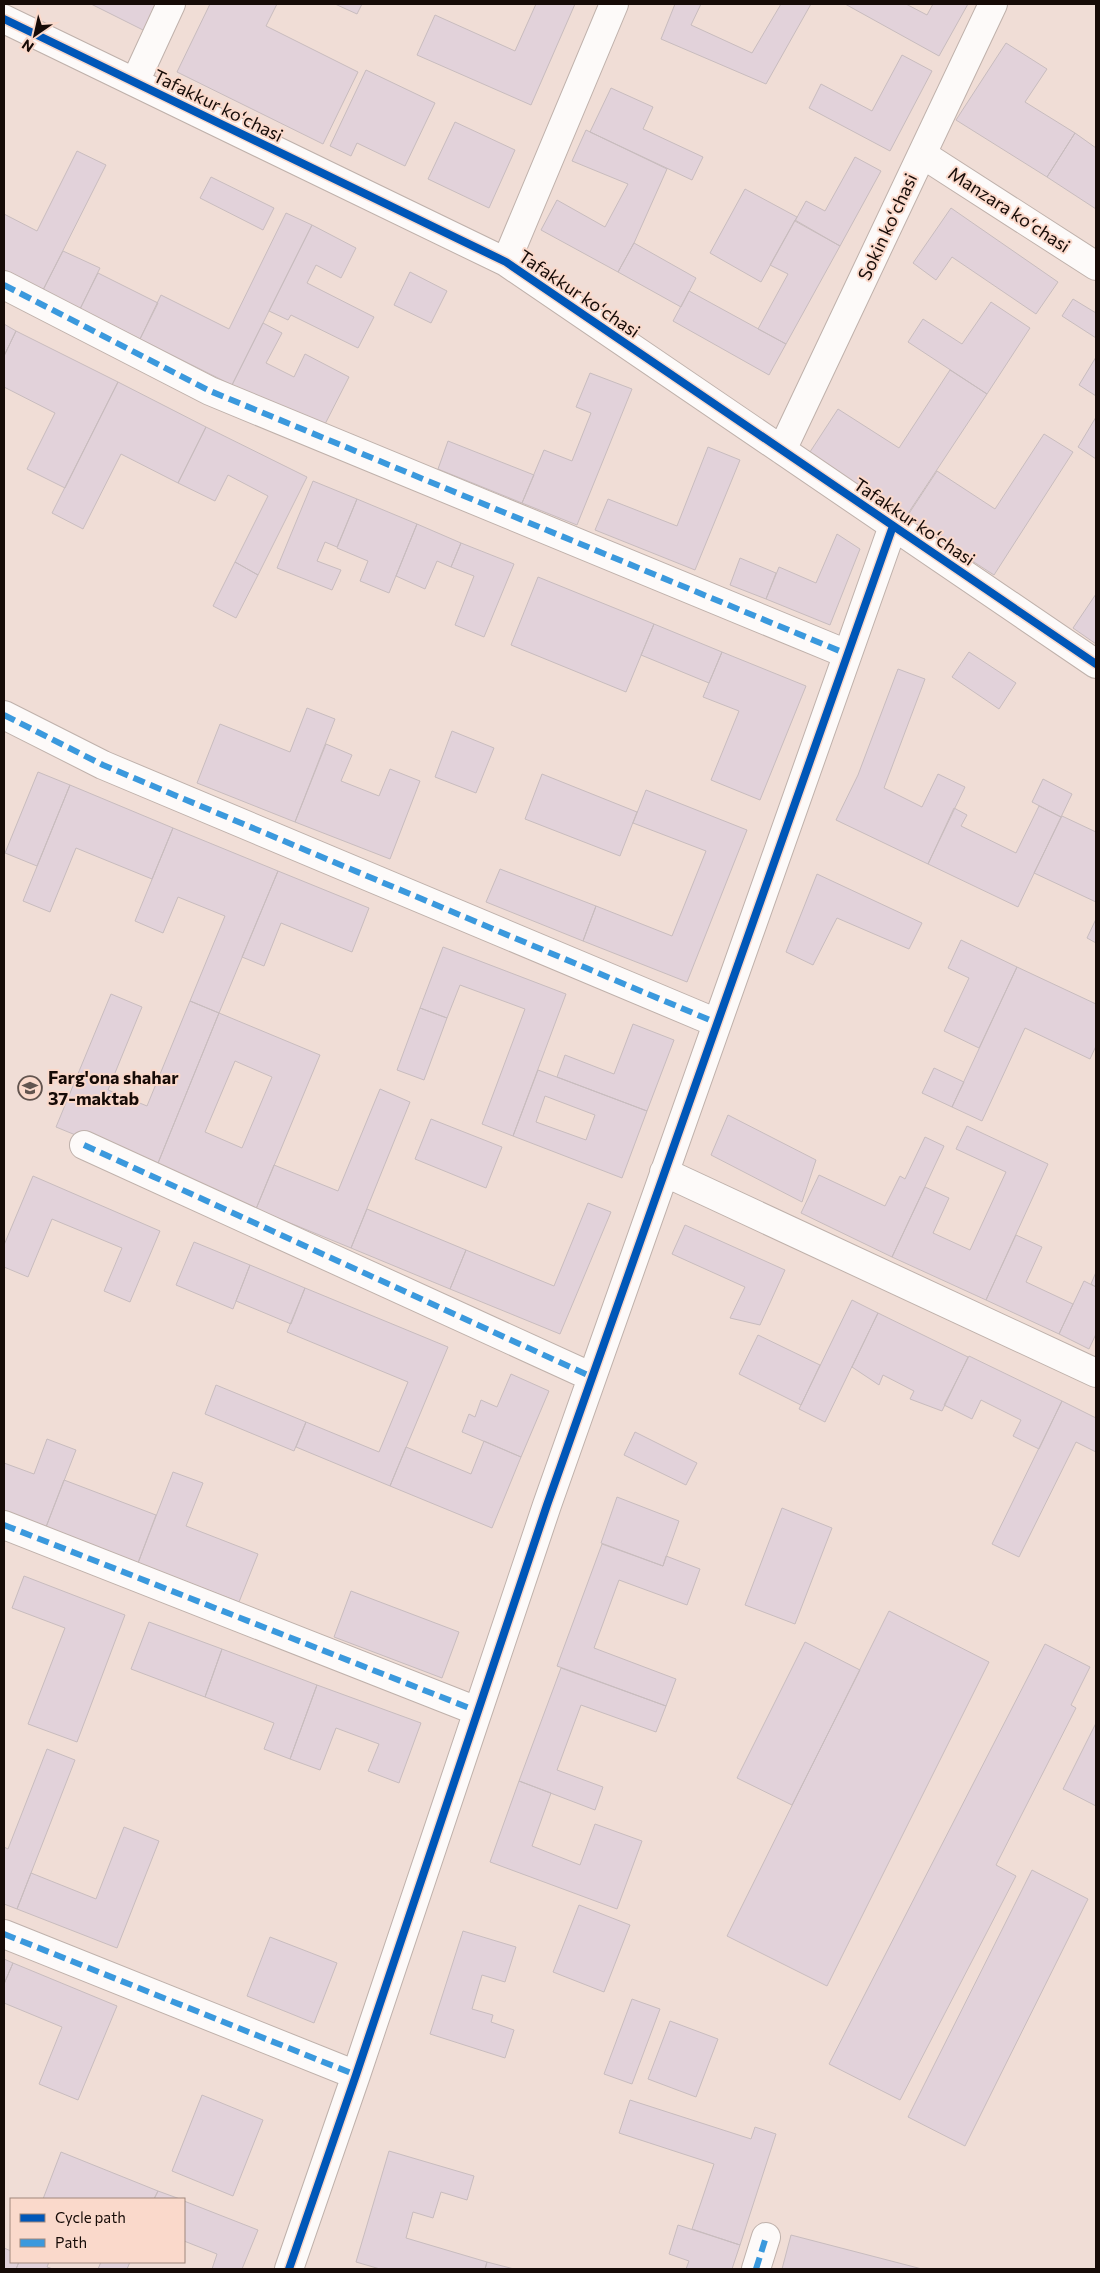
<svg xmlns="http://www.w3.org/2000/svg" width="1100" height="2273" viewBox="0 0 1100 2273" font-family="Commissioner,sans-serif">
<rect width="100%" height="100%" fill="#f0ddd6"/>
<!-- building -->
<path fill="#e2d2da" stroke="#c8bcbe" fill-rule="evenodd" d="M91 4H158L145 31Z
M210 4H277L266 26 358 72 323 144 177 72Z
M335 4H362L357 14Z
M536 4H575L531 105 417 55 435 15 515 51Z
M675 4H701L691 25 752 53 781 4H811L766 84 661 39Z
M845 4H906L927 15 933 4H968L939 56Z
M1006 43 1047 69 1025 102 1075 133 1047 177 956 120Z
M902 55 932 71 890 151 809 108 821 84 872 111Z
M366 70 435 103 405 166 357 143 351 156 330 146Z
M611 88 653 107 643 129 703 157 692 180 590 132Z
M455 122 515 150 489 208 428 179Z
M586 130 667 169 634 243 618 272 541 230 557 200 605 227 628 184 572 161Z
M1075 133 1096 148V209L1047 177Z
M77 151 106 165 43 290 4 270V214L37 231Z
M855 157 881 171 840 246 795 221 806 201 825 211Z
M211 177 274 208 263 230 200 198Z
M745 189 797 217 761 282 710 253Z
M951 208 1058 282 1036 314 952 257 936 280 913 263Z
M286 213 312 225 232 385 140 339 161 295 229 329Z
M795 220 840 246 786 344 758 329 788 274 770 265Z
M312 225 356 248 341 278 316 265 307 283 374 317 358 348 291 315 288 320 269 311Z
M634 243 696 278 681 307 618 272Z
M63 251 100 268 80 309 43 290Z
M410 272 447 291 431 323 394 305Z
M98 273 158 303 140 339 80 309Z
M689 291 786 344 769 375 673 321Z
M1073 299 1096 313V338L1062 316Z
M991 302 1030 328 987 394 908 342 923 319 962 344Z
M263 323 282 333 266 363 294 377 305 354 349 377 322 430 232 385Z
M4 324 16 331 4 356Z
M16 331 118 382 65 488 27 469 55 413 4 387V356Z
M1096 357V396L1079 385Z
M950 370 987 394 905 518 808 455 838 409 899 448Z
M590 373 632 389 577 525 522 503 544 450 572 461 591 413 576 407Z
M118 382 206 427 178 483 121 454 83 529 52 513Z
M1096 417V459L1078 447Z
M206 427 307 477 258 575 235 562 268 496 228 475 215 501 178 483Z
M1044 434 1073 452 994 575 906 518 937 471 995 509Z
M448 441 534 475 522 503 438 469Z
M708 447 740 460 695 570 595 530 608 499 677 526Z
M313 481 357 499 337 547 325 542 317 561 341 570 332 590 277 568Z
M357 499 417 524 389 593 360 581 368 561 337 548Z
M417 524 461 543 451 567 437 561 425 589 396 576Z
M837 534 860 549 830 625 766 599 779 567 816 583Z
M461 543 514 564 484 637 455 625 474 576 451 567Z
M740 558 776 573 766 599 730 585Z
M235 562 258 575 236 618 213 606Z
M538 577 654 624 626 692 511 645Z
M1096 594V644L1073 628Z
M654 624 722 652 709 683 641 655Z
M722 652 806 686 760 800 711 780 739 711 703 697Z
M969 652 1016 683 999 709 952 677Z
M898 669 925 679 884 788 922 807 938 774 965 787 928 864 836 820 858 775Z
M307 708 335 719 295 822 197 783 220 724 290 752Z
M452 731 494 748 476 793 435 777Z
M326 744 352 755 341 781 379 796 390 769 420 781 390 859 295 822Z
M38 772 70 785 37 866 5 853Z
M542 774 637 812 620 856 525 819Z
M1043 779 1072 794 1061 817 1032 802Z
M70 785 173 828 152 879 76 848 50 912 23 901Z
M646 790 747 830 687 982 583 941 596 906 672 936 706 851 633 823Z
M1039 806 1061 817 1018 907 928 864 954 808 967 815 961 826 1016 853Z
M1062 816 1096 832V902L1034 873Z
M173 828 278 871 219 1013 190 1001 225 916 178 897 163 933 135 921Z
M500 869 596 906 583 941 486 902Z
M278 871 369 908 352 952 281 923 264 966 242 957Z
M817 874 922 923 909 949 837 918 813 965 786 952Z
M1096 919V943L1087 938Z
M961 940 1017 967 979 1048 944 1031 969 978 948 968Z
M443 947 566 994 513 1136 482 1124 525 1009 460 985 447 1018 420 1008Z
M1017 967 1096 1004V1046L1090 1059 1025 1028 982 1121 952 1107Z
M111 994 142 1007 108 1090 147 1106 190 1001 219 1013 156 1168 56 1127Z
M420 1008 447 1018 424 1080 397 1070Z
M219 1013 320 1055 256 1209 156 1168ZM235 1061 272 1077 242 1148 205 1132Z
M633 1024 674 1040 647 1111 557 1077 565 1055 614 1074Z
M934 1068 964 1082 952 1107 922 1093Z
M538 1070 647 1111 622 1178 513 1136ZM545 1096 595 1115 586 1140 536 1122Z
M380 1089 410 1102 351 1248 256 1209 274 1165 338 1191Z
M728 1115 816 1160 802 1202 711 1155Z
M431 1119 502 1147 486 1188 415 1159Z
M967 1126 1048 1164 986 1300 892 1257 925 1187 949 1198 933 1233 970 1250 1006 1172 956 1149Z
M925 1137 944 1146 892 1257 801 1213 819 1175 885 1206 900 1176 905 1179Z
M33 1176 160 1231 130 1302 104 1291 122 1248 52 1219 28 1277 4 1267V1245Z
M588 1203 611 1212 560 1334 450 1289 466 1250 554 1286Z
M367 1209 466 1250 450 1289 351 1248Z
M685 1225 785 1270 760 1325 730 1318 745 1287 672 1254Z
M1016 1235 1042 1247 1026 1282 1073 1304 1059 1334 986 1300Z
M194 1242 250 1265 233 1309 176 1285Z
M250 1265 305 1288 291 1324 236 1301Z
M1096 1272V1287L1091 1284Z
M1084 1281 1096 1287V1334L1089 1349 1059 1334Z
M305 1288 448 1347 390 1486 296 1447 306 1422 379 1452 408 1382 287 1332Z
M852 1300 878 1313 825 1422 799 1409Z
M878 1313 968 1357 942 1411 910 1399 914 1391 883 1375 879 1385 852 1367Z
M758 1335 820 1365 801 1405 739 1374Z
M969 1356 1062 1401 1039 1449 1013 1436 1021 1420 981 1400 972 1419 944 1405Z
M511 1374 549 1391 521 1457 462 1432 469 1414 475 1417 481 1400 497 1407Z
M216 1385 306 1422 294 1451 205 1414Z
M1062 1401 1096 1418V1452L1076 1442 1019 1557 992 1544Z
M635 1432 697 1463 686 1485 624 1455Z
M47 1439 76 1450 46 1527 4 1512V1463L34 1474Z
M484 1441 521 1457 492 1528 390 1486 406 1447 471 1474Z
M173 1472 203 1483 186 1526 258 1554 239 1602 138 1563Z
M64 1480 156 1515 138 1563 46 1527Z
M617 1497 679 1521 663 1566 601 1543Z
M782 1508 832 1528 795 1624 745 1605Z
M602 1544 663 1566 666 1556 700 1569 687 1605 619 1580 594 1648 676 1679 666 1706 557 1666Z
M24 1576 125 1615 77 1742 28 1724 65 1628 12 1608Z
M351 1591 459 1632 442 1678 334 1637Z
M889 1611 989 1662 827 1986 727 1936Z
M149 1622 222 1649 205 1697 131 1669Z
M805 1642 860 1670 792 1805 737 1778Z
M1045 1644 1090 1667 1071 1705 1076 1708 996 1865 1016 1876 900 2100 829 2064Z
M222 1649 317 1685 290 1759 264 1749 274 1723 205 1697Z
M561 1668 666 1706 656 1732 581 1705 557 1770 603 1787 595 1810 519 1781Z
M317 1685 421 1723 399 1783 368 1771 379 1744 336 1728 320 1770 290 1759Z
M1096 1723V1806L1063 1789Z
M47 1749 75 1760 17 1909 4 1904V1847L8 1849Z
M519 1781 551 1793 532 1846 580 1865 595 1824 642 1841 617 1909 490 1862Z
M124 1827 159 1841 117 1948 17 1909 31 1873 96 1899Z
M1032 1870 1088 1899 965 2146 908 2117Z
M579 1905 630 1925 604 1992 553 1972Z
M463 1931 516 1947 505 1982 482 1975 472 2009 493 2015 491 2022 514 2030 505 2058 430 2034Z
M270 1937 337 1963 314 2023 247 1996Z
M4 1959 13 1963 4 1984Z
M13 1963 117 2006 78 2100 39 2084 62 2027 4 2003V1984Z
M632 1999 660 2009 632 2084 604 2074Z
M670 2021 718 2039 696 2097 648 2079Z
M202 2095 263 2120 233 2196 172 2171Z
M630 2100 751 2139 755 2127 776 2134 740 2245 692 2229 714 2164 619 2133Z
M389 2151 474 2176 467 2200 441 2192 433 2218 413 2212 406 2238 487 2262 485 2269H380L356 2262Z
M61 2152 158 2191 154 2199H43Z
M158 2191 180 2199H154Z
M184 2201 258 2230 242 2269H212L217 2254 184 2241Z
M678 2225 740 2245 732 2269H686L689 2261 669 2254Z
M791 2235 922 2269H782Z
M4 2248 11 2251V2262H19L16 2269H4Z
M19 2262H49L47 2267 53 2269H16Z
M101 2262H130L127 2269H98Z
M487 2262 514 2269H485Z"/>
<g fill="none" stroke-linecap="round" stroke-linejoin="round">
<!-- minor casing -->
<g stroke="#bfb1ab" stroke-width="30">
<path id="minor" d="M4 19 506 262 1096 664
M135 82 171 4
M922 154 1096 266
M506 262 614 4
M4 285 210 391 847 654
M782 450 993 4
M4 715 103 765 717 1023
M84 1145 592 1377
M664 1172 1096 1373
M4 1525 477 1711
M4 1934 356 2075
M289 2269 356 2075 547 1505 893 526
M756 2269 766 2237"/>
</g>
<!-- minor -->
<use href="#minor" stroke="#fdfaf9" stroke-width="28"/>
<!-- quiet -->
<path stroke="#3b99dd" stroke-width="6" stroke-dasharray="12 6" stroke-linecap="butt" d="M4 285 210 391 847 654
M4 715 103 765 717 1023
M84 1145 592 1377
M4 1525 477 1711
M4 1934 356 2075
M756 2269 766 2237"/>
<!-- cycleway casing -->
<g stroke="#fad9cb" stroke-width="11">
<path id="cycleway" d="M4 19 506 262 1096 664
M289 2269 356 2075 547 1505 893 526"/>
</g>
<!-- cycleway -->
<use href="#cycleway" stroke="#0057b8" stroke-width="8"/>
</g>
<!-- icons -->
<defs>
<g id="school-ring" transform="scale(1.25)"><circle r="9.5" fill="#fad9cb" stroke="#62544f" stroke-width="1.5"/><path d="M0-5L7-2L0 1L-7-2ZM-4 1L0 2.5L4 1V4Q0 6-4 4Z" fill="#62544f"/></g>
</defs>
<g fill-rule="evenodd">
<use href="#school-ring" x="30" y="1088"/>
</g>
<g text-anchor="middle" stroke-width="4" stroke-linejoin="round" paint-order="stroke">
<!-- street labels -->
<g font-size="18" fill="#160b07" stroke="#fad9cb">
<text transform="translate(218 106) rotate(26)" y="6">Tafakkur koʻchasi</text>
<text transform="translate(1009 210) rotate(33)" y="6">Manzara koʻchasi</text>
<text transform="translate(888 227) rotate(-65)" y="6">Sokin koʻchasi</text>
<text transform="translate(579 294) rotate(34)" y="6">Tafakkur koʻchasi</text>
<text transform="translate(914 522) rotate(34)" y="6">Tafakkur koʻchasi</text>
</g>
<!-- poi labels -->
<g font-size="18" font-weight="bold" fill="#160b07" stroke="#fad9cb" text-anchor="start">
<text x="48" y="1084">Farg'ona shahar<tspan x="48" dy="21">37-maktab</tspan></text>
</g>
</g>
<!-- border -->
<rect width="1100" height="2273" fill="none" stroke="#160b07" stroke-width="10"/>
<!-- legend -->
<rect x="10" y="2198" width="175" height="65" fill="#fad9cb" stroke="#9f877d"/>
<rect x="20" y="2214" width="25" height="8" fill="#0057b8" stroke="#9f877d"/>
<text x="55" y="2223" font-size="15" fill="#160b07">Cycle path</text>
<rect x="20" y="2239" width="25" height="8" fill="#3b99dd" stroke="#9f877d"/>
<text x="55" y="2248" font-size="15" fill="#160b07">Path</text>
<!-- north arrow -->
<g transform="translate(35 35) rotate(214)" stroke="#fad9cb" stroke-width="4" paint-order="stroke">
<path d="M0-4L9 19L0 12L-9 19Z" fill="#160b07"/>
<text y="-8" font-size="14" font-weight="bold" text-anchor="middle" fill="#160b07">N</text>
</g>
</svg>
